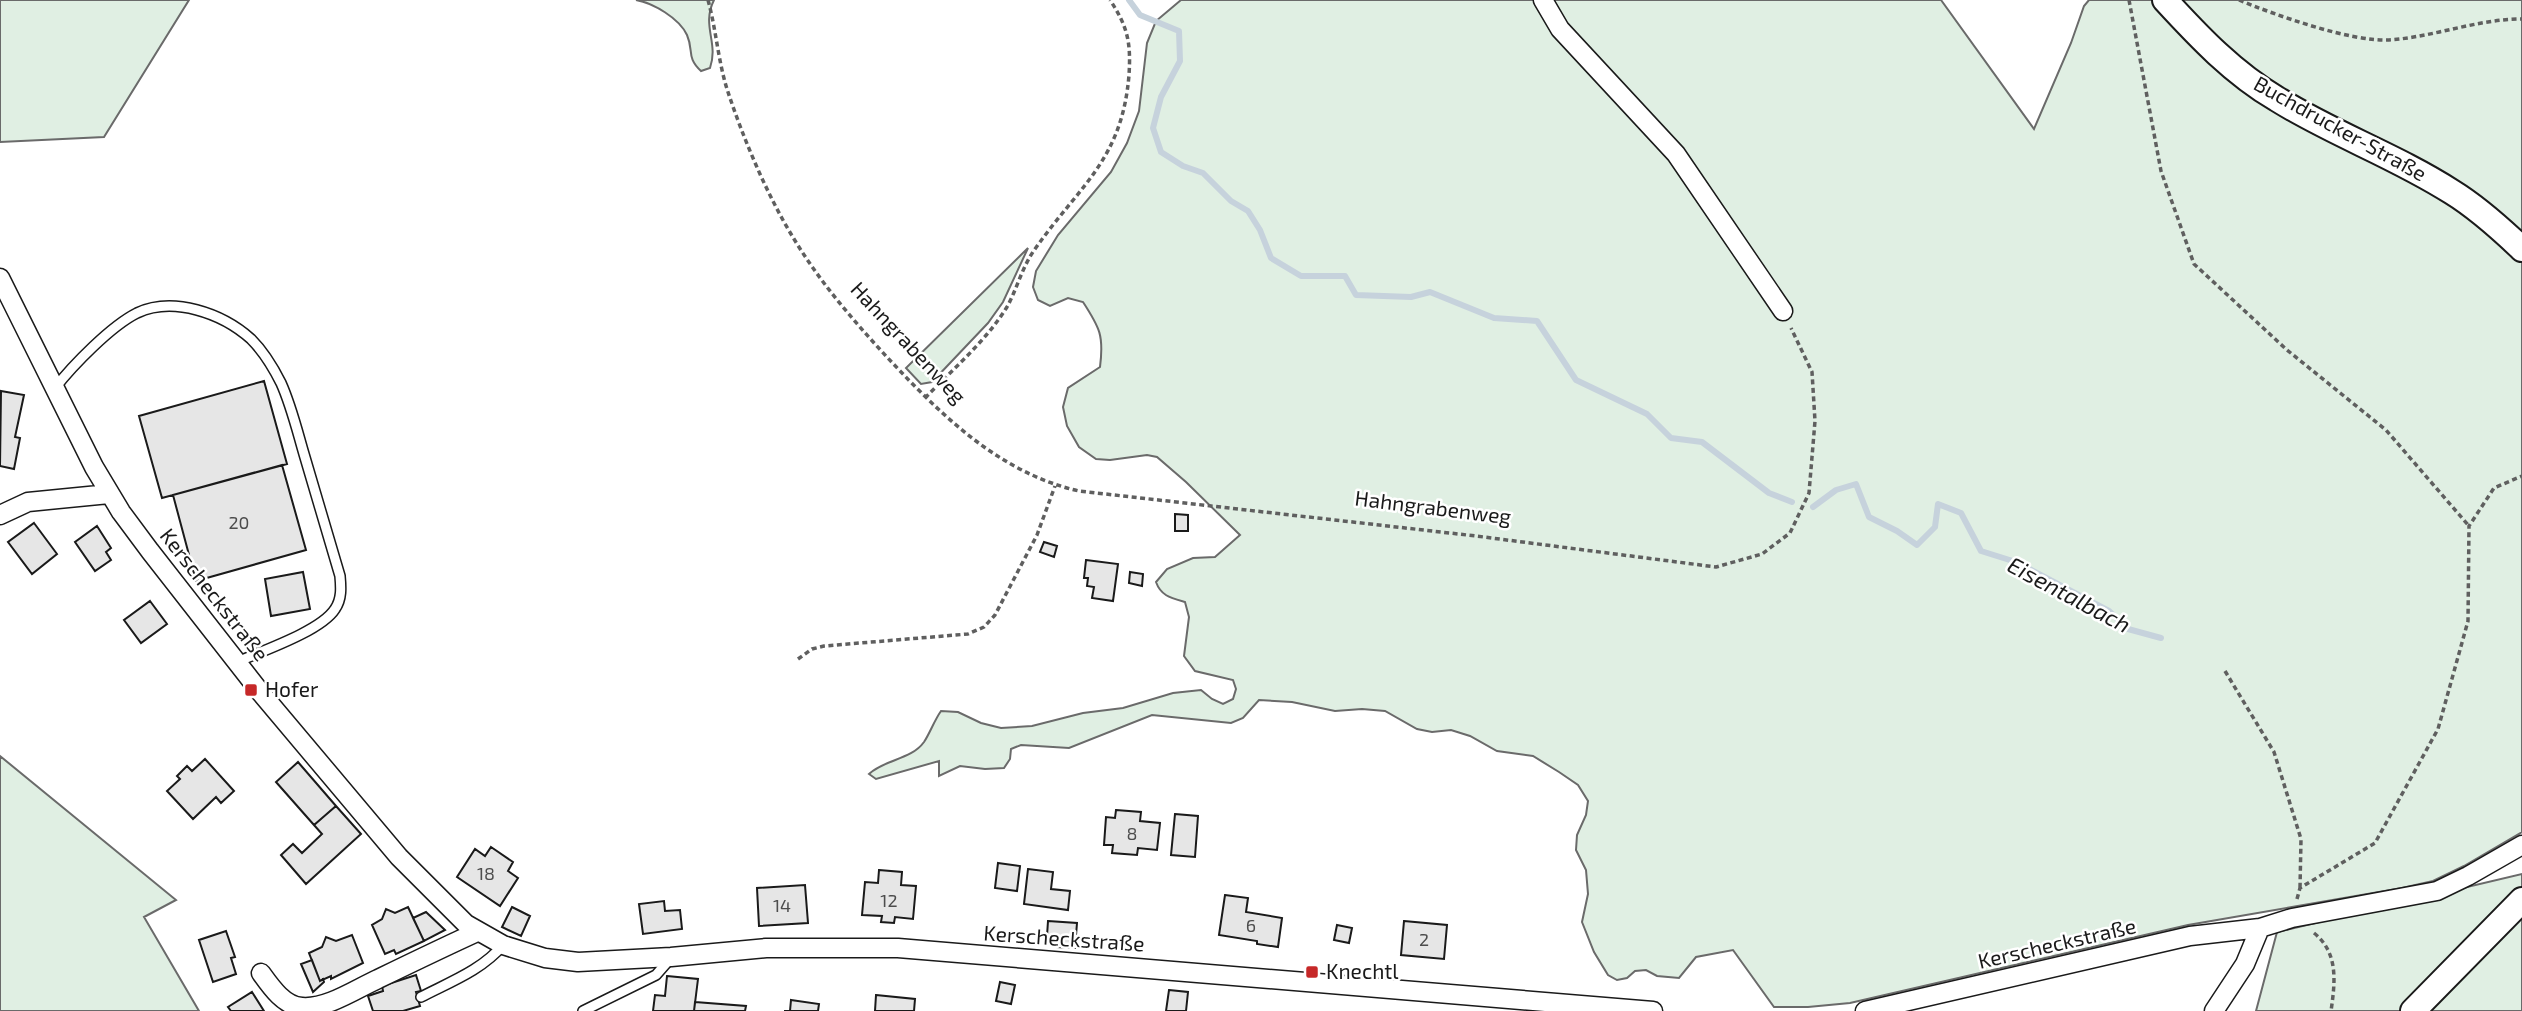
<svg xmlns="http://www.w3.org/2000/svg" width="2522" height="1011" viewBox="0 0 2522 1011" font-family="'Exo 2',sans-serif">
<rect width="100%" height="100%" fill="#fff"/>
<!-- green -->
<path fill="#e0efe3" stroke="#6a6a6a" stroke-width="2" d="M0 0H189L104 137 0 142Z
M636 0H714C701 26 719 42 710 68L701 71C686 57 694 51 687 35 679 18 653 3 636 0Z
M1181 0H1941L2034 129 2071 43 2084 6 2089 0H2153L2176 25 2446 199 2522 262V832L2464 866 2433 881 2402 888 2188 925 1850 1003 1808 1007H1774L1733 950 1696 957 1679 978 1657 976 1646 970 1635 971 1627 978 1617 980 1608 975 1594 952 1582 922 1588 894 1586 870 1576 850 1577 835 1586 815 1588 801 1578 785 1559 772 1533 756 1497 751 1470 736 1451 730 1432 732 1417 729 1385 711 1362 709 1335 711 1292 702 1259 700 1243 718 1231 723 1152 715 1069 748 1021 745 1011 749 1010 759 1004 768 985 769 960 766 939 776V761L876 779 869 774C885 759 911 760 924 742 930 733 934 721 941 711L958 712 981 723 1001 728 1032 726 1083 713 1123 708 1173 693 1201 690 1212 699 1223 704 1233 699 1236 689 1233 680 1195 671 1184 656 1189 617 1185 602C1171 598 1161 596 1156 582L1167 569 1193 558 1215 557 1240 535 1186 482 1157 457 1147 455 1110 460 1096 459 1079 447 1067 426 1063 407 1068 388 1100 367C1104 336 1100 328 1083 302L1068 298 1050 306 1038 300 1033 287 1036 271 1058 235 1111 172 1127 143 1139 111 1147 43 1156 21Z
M2175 0H2522V239L2257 77Z
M1028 248 1003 302 988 323 932 382 921 384 906 368Z
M0 756 176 900 144 917 199 1011H0Z
M2522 874V1011H2256L2277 932Z"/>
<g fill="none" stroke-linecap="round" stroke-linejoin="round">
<!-- stream -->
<path stroke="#c6d2dc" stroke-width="6" d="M1129 0 1140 15 1179 31 1180 61 1161 97 1153 128 1161 152 1183 166 1203 173 1231 201 1248 211 1260 230 1271 258 1301 276H1345L1356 295 1411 297 1430 292 1494 318 1537 321 1576 380 1647 414 1671 438 1702 442 1769 493 1792 502
M1813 507 1836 490 1856 484 1869 517 1897 531 1917 545 1935 527 1938 504 1961 513 1981 551 2016 562 2109 611 2128 629 2161 638"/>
</g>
<!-- building -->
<path fill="#e6e6e6" stroke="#1a1a1a" stroke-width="2" d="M264 381 287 464 162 498 139 416Z
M1 391 24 395 15 437 20 438 14 469 0 466Z
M282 465 306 550 196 581 173 495Z
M1175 514 1188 515V531H1175Z
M34 523 57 554 32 574 8 542Z
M97 526 111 548 106 552 111 560 95 571 75 542Z
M1044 542 1057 546 1054 557 1040 552Z
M1086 560 1118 564 1113 601 1092 598 1094 587 1087 586 1088 578H1084Z
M303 572 310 609 271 616 265 579Z
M1130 572 1143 574 1142 586 1129 583Z
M150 601 167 624 141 643 124 620Z
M205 759 234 791 221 803 216 797 193 819 167 791 180 779 177 776 187 766 192 771Z
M298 762 336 806 314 825 276 782Z
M336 806 361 834 306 884 281 855 293 844 302 853 322 834 314 825Z
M1116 810 1141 812 1140 821 1160 823 1157 850 1138 848 1137 855 1112 853 1113 845H1104L1106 817 1115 818Z
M1175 814 1198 816 1195 857 1171 855Z
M491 847 513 862 508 871 518 878 500 906 457 877 475 849 485 856Z
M998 863 1020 866 1017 891 995 888Z
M1028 869 1053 872 1051 889 1070 891 1068 910 1024 904Z
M879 870 902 872 901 885 916 886 913 919 895 917 894 923 881 922 882 916 862 915 865 882 878 883Z
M805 885 808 923 759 926 757 888Z
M1225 895 1248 898 1246 912 1282 918 1278 947 1257 944V941L1219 935Z
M664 901 665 911 680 910 682 929 643 934 639 904Z
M408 907 424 941 396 954 394 950 385 954 372 925 382 919 386 909 395 913Z
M512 907 530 916 521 936 502 927Z
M426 912 445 930 424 941 413 918Z
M1048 921 1077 923 1075 948 1057 947 1058 937 1047 936Z
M1404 921 1447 925 1444 959 1401 955Z
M1337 925 1352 928 1349 943 1334 940Z
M226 931 235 957 231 958 236 974 213 982 199 940Z
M352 935 363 963 331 979V976L320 981 309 953 322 947 326 937 336 941Z
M312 960 320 981 323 979 324 982 313 992 301 964Z
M416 975 421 991 416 992 420 1006 403 1011H373L368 996 383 991 382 986Z
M667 976 698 979 694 1011H653L655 995 665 996Z
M1000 982 1015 985 1011 1004 996 1001Z
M1169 990 1188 992 1186 1011H1166Z
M252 992 264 1011H231L228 1007Z
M876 995 915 999 914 1011H875Z
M791 1000 819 1004 818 1011H784H790Z
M695 1002 746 1006 745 1011H694Z"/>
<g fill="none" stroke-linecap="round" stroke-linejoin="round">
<!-- lane casing -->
<g stroke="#1a1a1a" stroke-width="12">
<path id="lane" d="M55 388C73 365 111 326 137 313 173 296 222 313 251 339 263 351 273 367 281 383 291 405 297 430 304 454 316 494 328 535 340 576 341 587 342 599 335 609 321 631 262 651 237 662
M421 997C450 982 482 970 503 945
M583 1011 656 975 670 959"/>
</g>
<!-- street casing -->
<g stroke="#1a1a1a" stroke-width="21">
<path id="street" d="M1543 0 1560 29 1676 154 1783 311
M0 278 94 467 121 512 150 551 261 693 399 857 466 924 503 945 545 958 578 962 671 957 766 948H898L1653 1011
M0 515 28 502 109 494
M261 973C271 987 284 1006 302 1007 327 1009 356 989 378 979 411 963 444 947 477 932
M1865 1011 2190 936 2260 928 2292 918 2437 891 2468 876 2522 845
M2214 1011 2245 964 2260 928"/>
</g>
<!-- secondary casing -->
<g stroke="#1a1a1a" stroke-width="28">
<path id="secondary" d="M2165 0C2199 37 2233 73 2277 99 2333 134 2396 156 2452 192 2478 208 2500 228 2522 249
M2413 1011 2522 900"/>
</g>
<!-- path -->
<path stroke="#5f5f5f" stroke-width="3.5" stroke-dasharray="5 3.5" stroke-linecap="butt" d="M708 0C716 29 718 60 727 89 743 138 767 195 794 239 820 282 852 319 886 356 940 414 999 473 1079 491L1476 536 1716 567 1762 554 1790 533 1809 493 1815 421 1812 372 1791 328
M2129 0 2161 171 2194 264 2287 350 2386 430 2469 526
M2239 0C2275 15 2351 42 2389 40 2434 37 2477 19 2522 19
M925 398C953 369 986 341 1007 307 1017 289 1022 267 1035 249 1080 185 1122 160 1129 75 1131 43 1128 27 1110 0
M798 659 812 649 824 646 968 634 984 627 995 615 1037 535 1055 486
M2225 671 2274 752 2301 839 2300 888
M2297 899 2300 888 2375 843 2438 729 2468 621 2469 526 2494 488 2522 476
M2314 933C2339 953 2335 983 2331 1011"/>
<!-- lane -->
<use href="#lane" stroke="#fff" stroke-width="9"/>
<!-- street -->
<use href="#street" stroke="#fff" stroke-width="18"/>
<!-- secondary -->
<use href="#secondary" stroke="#fff" stroke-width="24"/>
</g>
<!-- markers -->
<g fill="#c62828" stroke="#fff" stroke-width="2.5">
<rect x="244" y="683" width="14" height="14" rx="3.5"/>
<rect x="1305" y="965" width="14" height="14" rx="3.5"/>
</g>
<g text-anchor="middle" stroke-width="5" stroke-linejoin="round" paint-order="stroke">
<!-- number labels -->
<g font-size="18" fill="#4d4d4d">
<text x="239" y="529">20</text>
<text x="1132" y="840">8</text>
<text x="486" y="880">18</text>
<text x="889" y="907">12</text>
<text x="782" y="912">14</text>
<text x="1251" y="932">6</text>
<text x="1424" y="946">2</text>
</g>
<!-- street labels -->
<g font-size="21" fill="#1a1a1a" stroke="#fff">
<text transform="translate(2340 129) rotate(29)" y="7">Buchdrucker-Straße</text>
<text transform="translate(908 343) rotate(47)" y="7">Hahngrabenweg</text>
<text transform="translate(1433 508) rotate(7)" y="7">Hahngrabenweg</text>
<text transform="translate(214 595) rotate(52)" y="7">Kerscheckstraße</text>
<text transform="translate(1064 939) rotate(4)" y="7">Kerscheckstraße</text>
<text transform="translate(2057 944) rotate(-13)" y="7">Kerscheckstraße</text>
</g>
<!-- poi labels -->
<g font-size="21" fill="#1a1a1a" stroke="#fff" text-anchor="start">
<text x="265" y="697">Hofer</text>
<text x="1326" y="979">Knechtl</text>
</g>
<!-- water labels -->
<g font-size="23" font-style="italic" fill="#1a1a1a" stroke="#fff">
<text transform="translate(2069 595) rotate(28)" y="8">Eisentalbach</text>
</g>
</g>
</svg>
